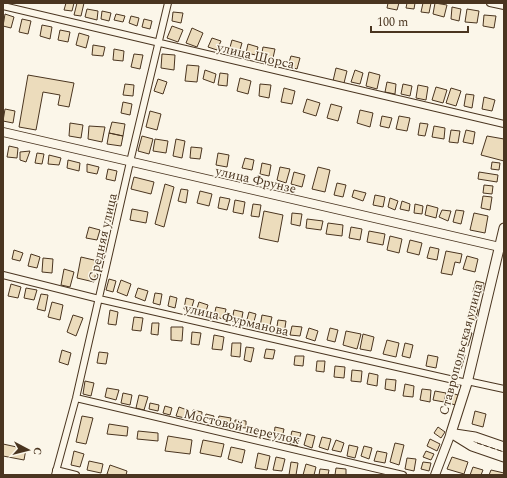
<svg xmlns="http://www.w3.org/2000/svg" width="507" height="478" viewBox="0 0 507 478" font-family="Spectral,serif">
<rect width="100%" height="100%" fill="#fbf6e9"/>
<!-- building -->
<path fill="#ecdcbc" stroke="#4a3520" d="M66 3H74L72 11 64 10Z
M77 3H84L81 16 74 15Z
M388 3H399L397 10 387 8Z
M407 3H415L414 9 406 8Z
M423 3H431L429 13 421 12Z
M435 3 447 5 444 17 433 14Z
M452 7 461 9 459 21 451 19Z
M87 9 98 11 97 20 85 17Z
M467 9 479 11 477 23 465 22Z
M102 11 111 13 109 21 101 19Z
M173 12 183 13 181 23 172 21Z
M5 14 14 17 11 28 3 26Z
M116 14 125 16 123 22 114 20Z
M484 15 496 16 494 28 483 26Z
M131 16 139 18 137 26 129 23Z
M22 19 31 21 28 34 19 32Z
M144 19 152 21 150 29 142 27Z
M42 25 52 27 50 39 40 36Z
M172 26 183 30 178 42 167 38Z
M192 28 203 33 197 47 186 43Z
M60 30 70 32 68 42 58 40Z
M79 33 89 36 86 48 76 45Z
M212 38 221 41 217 50 208 47Z
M232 40 242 43 239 53 229 51Z
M248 44 258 47 256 55 246 53Z
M93 45 105 47 103 56 92 55Z
M263 47 275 49 271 67 260 64Z
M114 49 124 51 123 61 113 60Z
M134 54 143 55 140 69 131 67Z
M162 54 175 55 174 70 161 68Z
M291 56 300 58 297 69 288 66Z
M187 65 199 66 197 82 185 81Z
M336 68 347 71 344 83 333 81Z
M205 70 216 74 214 83 203 79Z
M355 70 363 73 360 84 351 82Z
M369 72 380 75 377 89 366 86Z
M220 73 228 74 227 86 218 85Z
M28 75 74 83 69 107 58 105 60 95 43 92 36 130 19 127Z
M240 78 251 81 248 94 237 91Z
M158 79 167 82 163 94 154 91Z
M387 82 396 84 395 94 385 92Z
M125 84 134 85 133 96 123 95Z
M260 84 271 85 269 98 259 96Z
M403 84 412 86 410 96 401 94Z
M418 85 428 87 426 100 416 98Z
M436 87 447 90 443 103 432 100Z
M284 88 295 91 292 104 281 102Z
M451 88 461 91 456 106 446 103Z
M466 94 474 95 472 108 464 106Z
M484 97 495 100 492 111 482 109Z
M307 99 320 103 316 116 303 112Z
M123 102 132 104 130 115 121 113Z
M331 104 342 107 338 121 327 118Z
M5 109 15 111 13 123 3 121Z
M360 110 373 113 370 127 357 123Z
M150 111 161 114 157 130 146 127Z
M382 116 392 118 389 128 380 126Z
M399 116 410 118 407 131 396 129Z
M112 122 125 124 123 136 109 133Z
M70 123 83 125 81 138 69 136Z
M420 123 428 124 425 136 418 135Z
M89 126 105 127 102 142 88 139Z
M434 126 445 128 444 139 432 137Z
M451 130 460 131 458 143 449 142Z
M466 130 475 132 473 144 463 142Z
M109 133 123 136 121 146 107 144Z
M142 136 153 139 149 154 138 151Z
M487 136 504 139V161L481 155Z
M155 139 168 141 166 153 153 151Z
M176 139 185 141 182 158 173 156Z
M9 146 18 148 17 158 7 157Z
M191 147 202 148 200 159 190 158Z
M30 151 26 162 20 160V152Z
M37 153 44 154 42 164 35 163Z
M218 153 229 155 227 167 216 165Z
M49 155 61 158 59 165 48 164Z
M245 158 254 160 252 170 242 168Z
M68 160 80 163 79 171 67 168Z
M492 162 500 163 499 170 491 169Z
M262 163 271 165 269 176 260 174Z
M87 164 99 167 97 174 87 172Z
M280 167 290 169 286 183 277 180Z
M318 167 330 170 325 192 312 189Z
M108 169 117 171 115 181 106 179Z
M294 172 305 175 302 187 291 184Z
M479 172 498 175 497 182 478 179Z
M134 177 154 182 151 194 131 189Z
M337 183 346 185 343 197 334 195Z
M165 184 174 187 164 227 155 224Z
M484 185 493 186 492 194 483 193Z
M181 189 188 190 186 203 178 201Z
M354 190 366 193 363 201 352 197Z
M200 191 212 194 209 206 197 203Z
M375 195 385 197 383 207 373 205Z
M483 196 492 197 490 210 481 208Z
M220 197 230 199 227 210 218 208Z
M390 198 398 201 395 210 388 207Z
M235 200 245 202 243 214 233 212Z
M402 201 410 204 409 211 400 209Z
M253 204 261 205 259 217 251 216Z
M415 204 423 206 422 214 414 213Z
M427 205 438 208 436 218 425 215Z
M132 209 148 212 146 223 130 220Z
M442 210 451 211 448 221 439 217Z
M456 210 464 211 461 224 453 222Z
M264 211 283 215 278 242 259 238Z
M292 213 302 214 300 226 291 224Z
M474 213 488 216 485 233 470 230Z
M307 219 323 221 321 230 306 228Z
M328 223 343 225 342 236 326 234Z
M89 227 100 230 97 240 86 238Z
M351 227 362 229 360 240 349 238Z
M369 231 385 234 383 245 367 242Z
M390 236 402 239 399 253 387 250Z
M410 240 422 243 419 255 407 252Z
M430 247 439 249 437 260 427 258Z
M14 250 23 253 20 261 12 259Z
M446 251 462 254 460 263 455 262 452 275 441 273Z
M31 254 40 257 37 268 28 266Z
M467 256 478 259 475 272 463 269Z
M81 257 98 261 94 282 77 278Z
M43 258 53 259 52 273 42 272Z
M64 269 74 272 70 287 61 285Z
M109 279 116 281 113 292 106 290Z
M121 280 131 284 127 296 117 292Z
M476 281 484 283 481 294 473 292Z
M11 284 21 287 18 298 8 296Z
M26 288 37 290 34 300 24 298Z
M138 288 148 291 145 301 135 297Z
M155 293 162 294 160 305 153 303Z
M41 294 48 295 45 311 37 309Z
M170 296 177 298 175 308 168 306Z
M186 298 194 300 191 310 184 309Z
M52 302 63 305 60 320 48 317Z
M199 302 208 305 205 314 196 312Z
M216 307 226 309 224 319 214 317Z
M471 307 478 309 475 320 468 318Z
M110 310 118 312 116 325 108 324Z
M234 310 243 312 241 323 232 321Z
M249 312 256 314 253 325 246 323Z
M73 315 83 318 76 336 67 332Z
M262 315 272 317 269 329 260 327Z
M134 317 143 318 141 331 132 330Z
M278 320 286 321 284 334 276 333Z
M152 323H159L158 335 151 334Z
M292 326 302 327 300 336 290 335Z
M171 327H183L182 341 171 340Z
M309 328 318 331 315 341 306 338Z
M330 328 338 330 335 342 327 340Z
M346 331 361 334 357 349 343 345Z
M465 331 472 333 468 346 462 344Z
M192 332 201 333 199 345 191 344Z
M363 334 374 337 371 351 360 349Z
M214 335 224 337 222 350 212 349Z
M387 340 399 343 396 357 383 354Z
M232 343H241L240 357 231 356Z
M405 343 413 345 410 358 402 356Z
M246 347 254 348 251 362 244 360Z
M266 349 275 350 273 359 264 358Z
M62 350 71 353 68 365 59 362Z
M99 352 108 353 106 364 97 363Z
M458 353 465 355 461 369 454 368Z
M428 355 438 357 436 368 426 366Z
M295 356H304L303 366 294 365Z
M317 361H325L324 372 316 371Z
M335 366 345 367 344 378 334 377Z
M352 370 362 371 361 382 351 381Z
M369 373 378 375 377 386 367 384Z
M386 379 396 380 395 391 385 389Z
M85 381 94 383 91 396 83 394Z
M405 384 414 386 413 397 403 396Z
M107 388 119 390 116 400 105 397Z
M422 389 431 390 430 402 420 400Z
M435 391 446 393 444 402 433 400Z
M123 393 132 395 130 405 121 403Z
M451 393 458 395 455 405 447 402Z
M139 395 148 397 144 410 136 408Z
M150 403 159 405 158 411 149 409Z
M165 406 172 408 170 415 163 413Z
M179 407 187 410 185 418 176 416Z
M193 410 202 412 201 422 191 420Z
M475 411 486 414 483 427 472 424Z
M206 414 214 416 211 425 204 423Z
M82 416 93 418 86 444 76 442Z
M219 416 231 418 229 428 217 426Z
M235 420 246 421V428L235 427Z
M109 424 128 427 127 436 107 434Z
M275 427 284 429 282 438 274 436Z
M438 427 445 432 441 438 434 433Z
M138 431 158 433V441L137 439Z
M292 431 301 433 297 446 289 443Z
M307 434 315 436 312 448 304 445Z
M168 436 192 440 190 454 165 451Z
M322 437 331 439 328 450 319 447Z
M430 439 440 444 437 451 427 446Z
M203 440 224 444 221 457 200 453Z
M336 440 344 443 341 452 332 450Z
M395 443 404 445 399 465 390 462Z
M3 444 26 449 24 460 3 456Z
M349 445 358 447 355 458 347 456Z
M364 446 372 448 369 459 361 456Z
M231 447 245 450 242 463 228 459Z
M74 451 84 454 80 467 71 465Z
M377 451 387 453 385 463 374 461Z
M426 451 434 454 431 460 423 457Z
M258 453 270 456 267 470 255 468Z
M276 457 285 459 282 471 273 470Z
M452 457 468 462 464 474 447 469Z
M407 458 416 459 414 471 405 469Z
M89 461 103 464 101 473 87 470Z
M291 462 298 463 296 475H289Z
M423 462 431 463 429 471 421 469Z
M306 464 316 467 314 475H303Z
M110 465 127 471 126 475H111L107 474Z
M473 467 483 470 481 475H470Z
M336 468 346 469V475H335Z
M320 469 329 470 328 475H319Z
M491 470 504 473V475H489Z"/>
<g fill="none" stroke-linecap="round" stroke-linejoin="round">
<!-- street casing -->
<g stroke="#4a3520" stroke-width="8">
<path id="street" d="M490 3 504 6
M3 6 504 124
M3 275 99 299 467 383
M467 381 504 389
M76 398 403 475
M56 470 76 475
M55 475 76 398 130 162 168 3"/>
</g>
<!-- secondary casing -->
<g stroke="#4a3520" stroke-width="10">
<path id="secondary" d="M3 132 504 248
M435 475 451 433"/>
</g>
<!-- primary casing -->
<g stroke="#4a3520" stroke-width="11">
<path id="primary" d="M451 433 467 383 504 228
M451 433 472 446 504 457
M455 434 475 437 504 447"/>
</g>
<!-- street -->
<use href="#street" stroke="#fbf6e9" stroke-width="6"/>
<!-- secondary -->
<use href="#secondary" stroke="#fbf6e9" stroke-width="8"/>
<!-- primary -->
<use href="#primary" stroke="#fbf6e9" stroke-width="9"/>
<!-- fence -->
<path stroke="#4a3520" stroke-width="1" stroke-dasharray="5 2" stroke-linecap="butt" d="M477 443 504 452"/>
</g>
<g text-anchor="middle" stroke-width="3" stroke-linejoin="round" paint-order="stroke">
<!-- street labels -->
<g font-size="13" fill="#4a3520" stroke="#fbf6e9">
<text transform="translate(256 55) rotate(13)" y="5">улица Щорса</text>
<text transform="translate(256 179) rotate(13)" y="5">улица Фрунзе</text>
<text transform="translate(102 237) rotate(-77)" y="5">Средняя улица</text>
<text transform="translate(237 319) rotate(13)" y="5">улица Фурманова</text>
<text transform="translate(460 349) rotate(-75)" y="5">Ставропольская улица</text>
<text transform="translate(242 426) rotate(13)" y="5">Мостовой переулок</text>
</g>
</g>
<!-- border -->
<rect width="507" height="478" fill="none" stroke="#4a3520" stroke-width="8"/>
<!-- north arrow -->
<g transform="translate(28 450) rotate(97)" stroke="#fbf6e9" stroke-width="3" paint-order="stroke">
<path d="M0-3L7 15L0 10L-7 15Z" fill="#4a3520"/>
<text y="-6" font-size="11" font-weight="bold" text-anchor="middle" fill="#4a3520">С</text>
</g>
<!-- scale -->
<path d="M371 26v6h97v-6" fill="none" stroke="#4a3520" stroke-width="2"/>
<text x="377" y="26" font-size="12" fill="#4a3520" stroke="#fbf6e9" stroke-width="3" paint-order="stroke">100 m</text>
</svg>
